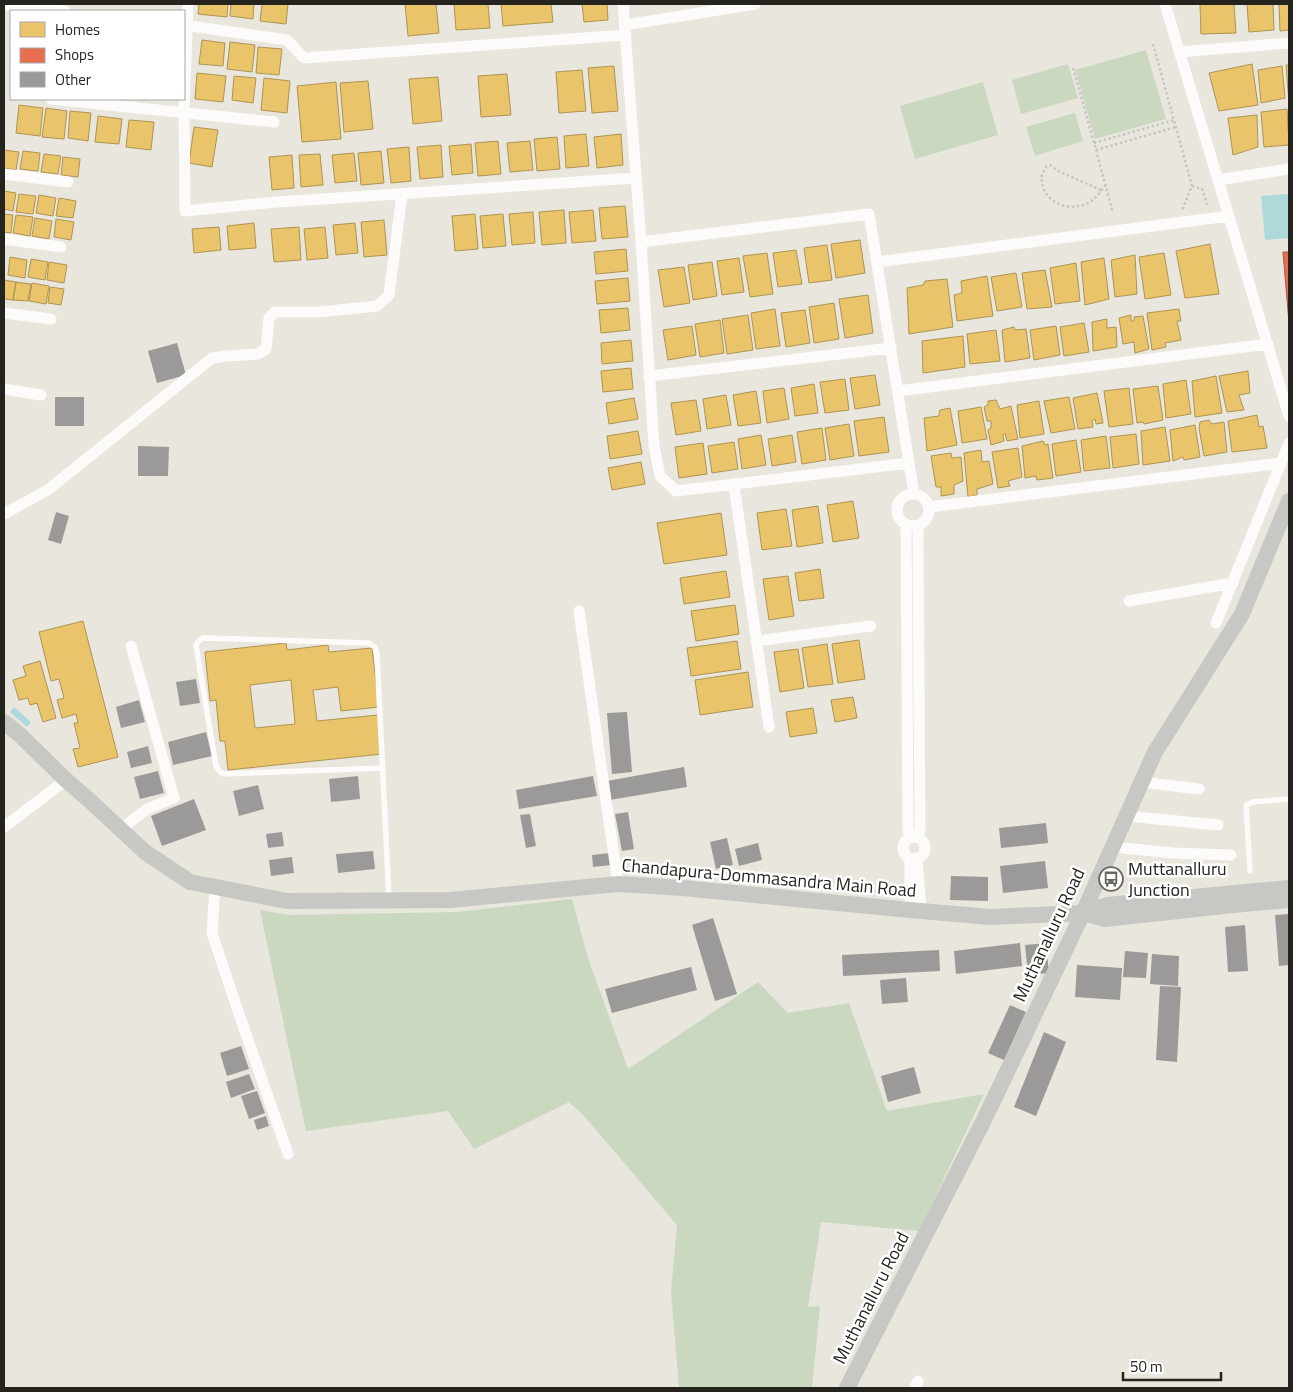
<svg xmlns="http://www.w3.org/2000/svg" width="1293" height="1392" viewBox="0 0 1293 1392" font-family="'Titillium Web',sans-serif">
<rect width="100%" height="100%" fill="#e8e6dd"/>
<!-- green -->
<path fill="#cad8c0" d="M1146 50 1166 119 1095 139 1075 70Z
M1068 64 1078 98 1021 114 1012 80Z
M983 82 998 135 915 159 900 106Z
M1075 113 1083 141 1035 156 1026 127Z
M572 899 588 958 628 1069 758 982 788 1013 849 1003 887 1111 984 1094 919 1231 821 1222 808 1307 820 1306 812 1388H679L671 1292 677 1225 585 1117 569 1102 474 1149 448 1111 306 1131 260 910 289 915 457 912Z"/>
<!-- water -->
<path fill="#aed9db" d="M1289 194V238L1265 240 1261 196Z
M14 707 31 722 27 727 10 712Z"/>
<!-- homes -->
<path fill="#e9c46a" stroke="#ae9453" fill-rule="evenodd" d="M199 4H228L227 17 198 14Z
M231 4H254L253 19 230 16Z
M262 4H288L286 24 260 21Z
M405 4H436L439 33 408 36Z
M454 4H488L490 28 456 30Z
M501 4H551L553 22 503 26Z
M582 4H607L608 20 584 22Z
M1200 4H1234L1236 33 1201 34Z
M1247 4H1273L1274 30 1249 32Z
M1279 4H1289V30L1280 31Z
M202 40 225 43 223 66 199 64Z
M230 42 255 45 252 72 227 69Z
M258 47 282 49 279 75 256 73Z
M1252 64 1258 105 1219 111 1209 73Z
M1286 65H1289V103Z
M614 66 618 111 592 113 588 68Z
M1282 66 1285 98 1261 103 1258 70Z
M582 70 586 111 559 113 556 72Z
M197 73 226 76 223 102 195 99Z
M507 74 511 115 481 117 478 76Z
M234 76 256 78 253 103 232 100Z
M438 77 442 121 413 124 409 79Z
M264 78 290 81 287 113 261 110Z
M368 81 373 129 344 132 340 83Z
M336 82 341 139 302 142 297 86Z
M19 105 43 108 40 136 16 133Z
M46 108 67 111 64 139 42 137Z
M1287 109 1289 145 1264 147 1261 112Z
M70 111 91 113 88 141 68 138Z
M1257 115 1258 147 1233 155 1228 118Z
M98 116 122 119 119 144 95 142Z
M129 120 154 122 151 150 126 147Z
M194 127 218 130 212 167 189 163Z
M586 134 589 166 566 168 564 136Z
M621 134 623 165 597 168 594 137Z
M557 137 560 169 537 171 534 139Z
M498 141 501 174 478 176 475 143Z
M530 141 533 170 510 172 507 143Z
M471 144 473 173 452 175 449 146Z
M441 145 443 177 420 179 417 147Z
M409 147 411 181 391 183 387 149Z
M4 150 19 152 16 170 4 168Z
M23 151 40 153 38 171 20 169Z
M381 151 384 183 361 185 358 153Z
M354 153 357 181 335 183 332 155Z
M44 154 61 156 58 174 41 172Z
M320 154 323 185 301 187 299 155Z
M292 155 294 188 272 190 269 157Z
M63 157 80 159 78 177 61 175Z
M4 191 16 193 13 211 4 209Z
M19 194 36 196 33 214 16 212Z
M39 195 56 198 53 216 36 213Z
M59 198 76 201 73 218 56 216Z
M625 206 628 237 602 239 599 208Z
M564 210 566 243 542 245 539 212Z
M593 210 596 241 572 243 569 212Z
M533 212 535 243 512 245 509 214Z
M4 214 13 215 11 233 4 232Z
M475 214 478 249 455 251 452 216Z
M503 214 506 246 483 248 480 216Z
M16 215 33 217 30 236 13 233Z
M35 218 52 221 49 239 32 236Z
M56 219 74 222 71 240 54 237Z
M384 220 387 255 364 257 361 222Z
M254 223 256 248 229 250 227 226Z
M355 223 358 253 336 255 333 225Z
M219 227 221 250 194 253 192 229Z
M299 227 301 260 274 262 271 229Z
M325 227 328 258 307 260 304 229Z
M860 240 865 273 836 278 831 244Z
M1210 244 1219 294 1185 298 1176 251Z
M827 245 832 280 809 283 804 248Z
M626 249 628 271 596 274 594 252Z
M796 250 802 284 778 287 773 253Z
M767 253 773 294 750 297 743 256Z
M1164 253 1171 295 1145 299 1139 257Z
M1135 255 1137 294 1115 297 1111 260Z
M10 257 27 260 25 278 8 275Z
M739 258 744 292 722 295 717 261Z
M1104 258 1109 299 1085 305 1081 262Z
M31 259 48 262 45 280 28 277Z
M49 262 67 265 64 283 47 280Z
M712 262 717 296 693 300 688 265Z
M1076 263 1080 301 1055 304 1050 268Z
M684 267 690 303 664 307 658 270Z
M1045 270 1052 307 1027 309 1022 273Z
M1016 273 1022 307 997 311 991 277Z
M987 276 993 316 957 321 954 295 962 293 961 281Z
M628 278 630 301 597 304 595 281Z
M947 279 953 327 909 334 907 288 923 285 925 281Z
M4 280 16 282 13 300 4 299Z
M16 282 31 284 28 301 13 300Z
M32 283 49 286 46 304 29 301Z
M50 287 64 289 61 305 48 303Z
M868 295 873 333 845 338 839 299Z
M834 303 839 339 814 343 809 307Z
M628 308 630 330 601 333 599 310Z
M775 309 780 346 756 349 751 313Z
M1179 309 1181 321H1177L1181 340 1165 343 1166 347 1152 350 1147 313Z
M805 310 810 343 786 347 781 313Z
M748 315 753 350 727 354 722 319Z
M1131 315V321H1134V317L1143 316 1149 349 1135 353 1134 342 1123 344 1119 318Z
M1107 319V328L1116 327 1117 347 1093 351 1092 322Z
M720 320 724 353 700 357 695 324Z
M1084 323 1089 352 1064 356 1060 327Z
M692 326 696 355 668 360 663 330Z
M1056 326 1060 355 1034 360 1030 330Z
M1014 327 1015 330 1026 329 1030 358 1005 362 1002 330Z
M996 330 1000 361 970 364 967 334Z
M963 336 965 367 923 373 922 341Z
M631 340 633 361 602 364 601 343Z
M631 368 633 389 603 392 601 371Z
M1248 371 1250 393 1239 395 1244 410 1227 412 1219 376Z
M875 375 880 405 855 409 850 378Z
M1216 376 1222 413 1195 417 1192 381Z
M845 379 849 410 825 413 820 382Z
M1186 380 1191 414 1166 418 1163 384Z
M814 384 818 413 795 416 791 388Z
M1158 386 1163 420 1144 424 1143 422 1137 423 1133 389Z
M784 388 789 419 767 423 763 391Z
M1129 388 1133 424 1109 427 1104 391Z
M756 391 761 423 738 426 733 395Z
M1097 393 1103 423 1096 424 1095 419 1092 421 1093 427 1078 429 1073 398Z
M726 395 731 425 707 429 703 399Z
M1069 397 1075 429 1051 433 1044 401Z
M634 398 638 419 609 424 606 403Z
M696 400 701 431 676 435 671 403Z
M996 400 1000 409 1011 406 1018 439 1007 441 1005 433 1003 435 1004 441 991 445 988 430 991 428V421H987L984 407 988 405V401Z
M1039 401 1044 434 1020 438 1017 405Z
M981 407 987 439 962 443 958 411Z
M950 408 957 445 927 451 924 418 939 416 940 410Z
M1257 415 1259 427 1263 426 1267 448 1232 452 1228 421Z
M884 417 889 452 859 456 854 421Z
M1209 420 1212 424 1224 422 1227 452 1204 456 1199 428 1200 422Z
M849 424 854 456 830 460 825 428Z
M1195 425 1200 457 1184 460 1183 457 1173 461 1170 430Z
M1165 427 1170 461 1143 465 1141 431Z
M822 428 826 460 802 464 797 432Z
M638 431 642 454 610 459 607 436Z
M1136 434 1139 464 1113 468 1110 437Z
M761 435 766 465 742 469 738 439Z
M792 435 796 462 772 466 768 439Z
M1106 436 1110 468 1084 471 1081 440Z
M1076 440 1081 472 1056 476 1052 444Z
M1043 441 1045 445 1048 444 1053 478 1037 480 1036 476 1025 478 1022 446Z
M734 442 738 469 712 473 708 446Z
M703 443 707 474 679 478 675 447Z
M1018 448 1022 477 1008 481 1010 486 998 488 992 452Z
M981 450 982 462 989 461 993 484 977 489V495L968 497 964 453Z
M951 453 952 458 961 457 963 481 954 485V494L941 496V487H936L931 456Z
M641 462 645 484 612 490 608 468Z
M853 501 859 538 833 542 827 505Z
M818 506 823 543 797 547 792 510Z
M786 509 792 546 762 550 757 513Z
M721 513 727 555 664 564 657 523Z
M820 569 824 598 799 601 795 573Z
M726 571 730 597 684 604 680 578Z
M788 576 794 616 769 620 763 579Z
M735 605 739 634 696 641 691 611Z
M83 621 118 757 78 767 73 749 80 748 74 723H78L76 714 62 718 57 700 64 698 59 679 51 681 39 632Z
M859 640 865 679 838 683 832 644Z
M737 641 741 669 691 676 687 648Z
M286 643 287 650 328 645 329 652 372 648 379 707 341 711 338 687 313 690 317 721 378 715 382 754 228 770 225 741H220L216 700 210 701 205 652ZM291 680 295 724 255 728 250 685Z
M827 644 833 684 808 687 802 648Z
M798 649 804 688 780 692 774 652Z
M40 661 56 718 43 722 37 703 30 705 28 698 19 700 13 680 26 676 23 666Z
M748 672 753 707 700 715 695 680Z
M853 697 857 718 835 722 831 700Z
M813 708 817 733 790 737 786 712Z"/>
<!-- shops -->
<path fill="#e76f51" stroke="#ac5841" d="M1283 252H1289V323Z"/>
<!-- building -->
<path fill="#9c9a98" d="M177 343 186 375 157 383 148 351Z
M55 397H84V426H55Z
M138 446 169 447 168 476H138Z
M56 512 69 516 61 544 48 540Z
M196 679 200 703 180 706 176 682Z
M139 700 145 722 121 728 116 707Z
M627 712 632 772 612 774 607 713Z
M206 732 212 756 173 765 168 742Z
M148 746 152 763 131 768 127 752Z
M684 767 687 787 610 800 607 781Z
M158 771 164 793 140 799 134 777Z
M358 776 360 799 331 802 329 779Z
M593 776 597 796 519 809 516 790Z
M258 785 264 809 239 816 233 791Z
M194 799 206 830 162 846 151 816Z
M628 812 634 849 622 851 615 814Z
M530 814 536 846 526 848 520 815Z
M1046 823 1048 843 1001 848 999 828Z
M282 832 284 846 268 848 266 834Z
M727 838 733 865 716 869 710 842Z
M758 843 762 860 739 866 735 849Z
M373 851 375 869 338 873 336 854Z
M610 853 611 865 593 867 592 855Z
M292 857 294 873 271 876 269 860Z
M1045 861 1048 888 1003 893 1000 866Z
M951 876 988 877V901L950 900Z
M1289 914V965L1279 966 1275 915Z
M713 918 737 994 715 1001 692 925Z
M1245 925 1248 971 1228 972 1225 927Z
M1020 943 1022 966 956 974 954 951Z
M1046 943 1049 973 1028 975 1025 945Z
M939 950 940 971 843 976 842 955Z
M1125 951 1148 953 1146 978 1123 977Z
M1152 954 1179 956 1178 986 1150 984Z
M1077 965 1122 968 1120 1000 1075 997Z
M691 967 697 990 612 1013 605 989Z
M906 978 908 1002 882 1004 880 980Z
M1160 986 1181 987 1177 1062 1156 1060Z
M1010 1005 1026 1012 1004 1060 988 1053Z
M1044 1032 1066 1042 1036 1116 1014 1107Z
M241 1046 249 1069 227 1076 220 1053Z
M914 1067 921 1093 888 1102 881 1076Z
M249 1074 255 1089 231 1098 226 1082Z
M257 1091 265 1113 249 1119 241 1096Z
M266 1116 269 1126 257 1130 254 1120Z"/>
<g fill="none" stroke-linecap="round" stroke-linejoin="round">
<!-- path -->
<path stroke="#c6c6c3" stroke-width="2.5" stroke-dasharray="2.5 2.5" stroke-linecap="butt" d="M1153 44 1192 186 1182 210
M1073 68 1096 150 1176 127
M1094 143 1174 120
M1096 150 1113 213
M1192 186 1202 189 1208 207
M1101 190 1058 171 1050 165 1046 167 1041 177C1042 183 1043 190 1047 195 1058 208 1076 210 1090 202 1097 198 1101 190 1106 185"/>
<!-- lane -->
<path stroke="#fcfbfa" stroke-width="5.5" d="M383 768 224 774 220 772 216 766 196 645 199 641 203 638 369 643 375 647 377 655 389 899
M1250 871 1246 805 1253 802 1289 799"/>
<!-- street -->
<path stroke="#fcfbfa" stroke-width="11" d="M4 4 65 11
M188 4 184 113 185 211 277 202 636 178
M623 4 641 242
M1165 4 1289 416
M184 25 287 40 304 58 626 35
M625 25 755 4
M1179 52 1289 43
M51 99 274 122
M4 174 68 182
M1218 180 1289 169
M4 239 61 247
M877 262 1229 216
M4 313 51 319
M649 376 891 348
M4 389 41 395
M898 391 1268 344
M909 463 676 491 660 476 654 446 641 242 869 214 914 494
M1281 463 1289 443
M734 485 769 727
M897 510a16 16 0 1 1 32 0a16 16 0 1 1-32 0Z
M929 507 1281 463 1216 623
M4 514 49 489 212 358 226 356 258 354 266 349 269 318 275 312H319L377 306 389 295 402 194
M906 525 908 831 911 837
M1129 601 1233 583
M579 611 618 884
M756 641 871 626
M1141 782 1199 789
M1126 816 1218 825
M4 827 66 780
M121 829 147 809 174 798 131 646
M917 837 920 831 918 526
M903 848a11 11 0 1 1 22 0a11 11 0 1 1-22 0Z
M1112 847 1174 853 1231 855
M917 858 921 911
M215 887 212 933 239 1014 288 1154
M910 910V858
M915 1388 918 1381"/>
<!-- secondary -->
<path stroke="#c7c8c3" stroke-width="16" d="M4 722 20 735 66 780 88 799 145 852 190 882 287 901 450 900 618 884 683 888 910 910 990 917 1083 913 1107 905 1289 888
M1083 913 1105 919 1233 905 1289 900
M847 1388 984 1120 1083 913 1155 752 1242 614 1289 501"/>
</g>
<!-- icons -->
<defs>
<g id="bus-ring" transform="scale(1.25)"><circle r="9.5" fill="#fff" stroke="#696760" stroke-width="1.5"/><path d="M-5-6H5V4H4V6H2V4H-2V6H-4V4H-5ZM-3.5-4V0h7V-4ZM-3.5 1.2v1.5H-2V1.2ZM2 1.2v1.5H3.5V1.2Z" fill="#696760"/></g>
</defs>
<g fill-rule="evenodd">
<use href="#bus-ring" x="1111" y="879"/>
</g>
<g text-anchor="middle" stroke-width="5" stroke-linejoin="round" paint-order="stroke">
<!-- poi labels -->
<g font-size="18" fill="#24231d" stroke="#fff" text-anchor="start">
<text x="1128" y="875">Muttanalluru<tspan x="1128" dy="21">Junction</tspan></text>
</g>
<!-- street labels -->
<g font-size="18" fill="#24231d" stroke="#fff">
<text transform="translate(769 878) rotate(5)" y="6">Chandapura-Dommasandra Main Road</text>
<text transform="translate(1049 935) rotate(-65)" y="6">Muthanalluru Road</text>
<text transform="translate(871 1298) rotate(-63)" y="6">Muthanalluru Road</text>
</g>
</g>
<!-- border -->
<rect width="1293" height="1392" fill="none" stroke="#24231d" stroke-width="10"/>
<!-- legend -->
<rect x="10" y="10" width="175" height="90" fill="#ffffff" stroke="#a7a7a5"/>
<rect x="20" y="22" width="25" height="15" fill="#e9c46a" stroke="#a7a7a5"/>
<text x="55" y="35" font-size="15" fill="#24231d">Homes</text>
<rect x="20" y="48" width="25" height="15" fill="#e76f51" stroke="#a7a7a5"/>
<text x="55" y="60" font-size="15" fill="#24231d">Shops</text>
<rect x="20" y="72" width="25" height="15" fill="#9c9a98" stroke="#a7a7a5"/>
<text x="55" y="85" font-size="15" fill="#24231d">Other</text>
<!-- scale -->
<path d="M1123 1372v8h98v-8" fill="none" stroke="#24231d" stroke-width="2.5"/>
<text x="1130" y="1372" font-size="15" fill="#24231d" stroke="#ffffff" stroke-width="4" paint-order="stroke">50 m</text>
</svg>
